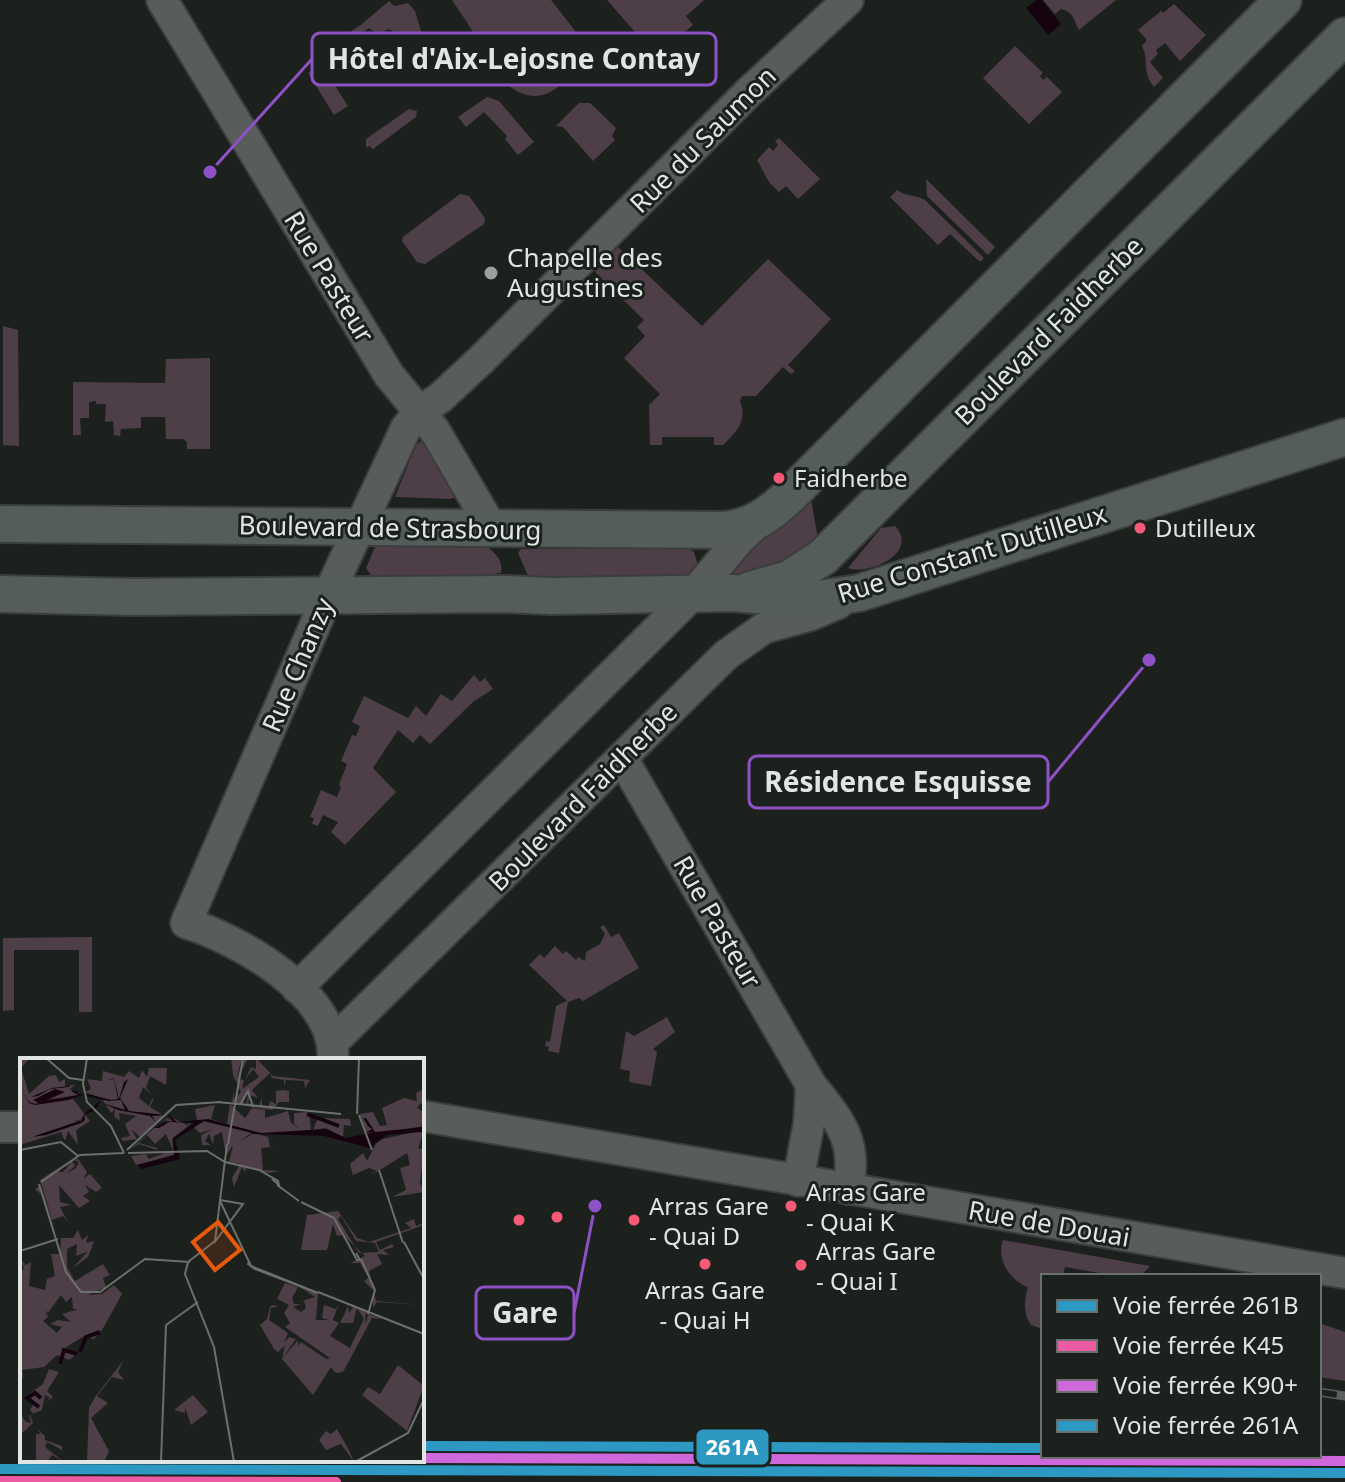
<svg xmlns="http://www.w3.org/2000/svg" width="1345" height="1482" viewBox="0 0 1345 1482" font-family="'Noto Sans',sans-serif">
<rect width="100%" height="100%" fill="#1c211e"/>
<!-- green -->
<path fill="#4d3e48" d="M452 0H551L587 46C568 87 537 118 498 76 487 64 484 50 476 37 469 25 460 12 452 0Z
M607 0H704L686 16 693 25 656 56Z
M1043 0H1116L1079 30C1074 21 1074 12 1061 9L1055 14Z
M389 1 394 6 408 3 415 11 421 31 413 44 401 43 399 35 389 29 378 34 369 28 325 61V70L348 106 334 115 308 73 317 67 312 58 362 24Z
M1174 4 1206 35 1180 61 1165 43 1156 50 1158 54 1150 62 1163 78 1154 87C1141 71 1150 63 1142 46L1147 40 1138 30 1161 11 1163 13Z
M1015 46 1043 73 1040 76 1043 80 1047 77 1062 92 1029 124 983 78Z
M487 97 499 101 534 142 518 155 505 139 507 136 484 112 466 127 458 117Z
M579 103H590L616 128 612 136 615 140 593 161 563 127 556 126Z
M409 109 417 111 416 117 373 149 369 146 366 148V139Z
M779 138 820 179 798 199 786 186 779 192 769 182 757 160 769 147 773 151 778 145 775 141Z
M926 179 995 247 988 255 927 196Z
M897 190C907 197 915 194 925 200L984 258 980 262 950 234 938 245 890 197Z
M460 194 469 196 485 218 484 224 425 264 417 262 402 241 403 237Z
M618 247 702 326 768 259 831 319 788 365 795 371 791 374 783 367 756 396H742L740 401C748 421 736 432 723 445H714V437H662V445H650L649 405 660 394 624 358 645 336 637 327 644 320 595 272Z
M3 326 18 330 19 446 3 445Z
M210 358V449H187V442L183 439H166L165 417H141V428L121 429 120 436 114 435 113 421 105 422 106 404H96V401L89 402V418H80L81 435H73V382L165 383 166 359Z
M423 440 463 495 450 499 395 497 416 445Z
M811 499 819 545 776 574 729 578 750 546 791 518Z
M895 526C920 553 868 576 848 568L881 528Z
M385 542 486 546C496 554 503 559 501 573L476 576 373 578 366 568 375 547Z
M688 548 694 552 699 569 690 578H529L518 553 521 549Z
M474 675 480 682 485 678 493 689 474 701 430 744 420 735 413 743 398 730 373 768 396 792 345 845 331 832 338 822 323 815 318 826 312 824 314 818 310 817 321 790 337 797 341 787 339 785 347 764 341 761 352 735 356 736 360 726 352 722 364 696 408 718 416 706 426 716 441 694 452 701Z
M604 925 611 937 619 933 639 968 583 1001 579 998 568 1002 559 1053 548 1051 549 1047 545 1046 546 1041 550 1042 556 1006 567 1001 529 965 540 954 544 958 555 946 563 954 566 951 576 960 578 957 585 961 586 952 600 944 605 934 600 927Z
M92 937V1012H79V950H14V1010L3 1011V938Z
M667 1017 675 1032 653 1049 657 1052 651 1086 629 1082 630 1071 620 1069 626 1031 634 1036Z
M1003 1240 1150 1266 1140 1276H1116L1065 1267 1063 1276H1043V1329L1031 1325C1023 1313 1024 1301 1028 1287 1009 1280 996 1259 1003 1240Z
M1319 1323 1345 1332V1381L1319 1377Z"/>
<!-- water -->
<path fill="#150410" d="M1037 0H1042L1061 24 1048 35 1026 8Z"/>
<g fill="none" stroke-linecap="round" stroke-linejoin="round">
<!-- minor casing -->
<g stroke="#3b3e3c" stroke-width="34">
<path id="minor" d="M162 0 389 375 435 431 493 530
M622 758 811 1085C840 1121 858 1141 848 1189
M297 988 694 593 739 540 760 520
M333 1042 726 655 764 628 811 615 839 603
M333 1060C337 994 240 940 186 923L328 595 406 428 419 412 440 398 482 359 749 92 848 0
M422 1116 1345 1273
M0 1127H22
M798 1181 809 1123 811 1085"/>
</g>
<!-- major casing -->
<g stroke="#3b3e3c" stroke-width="40">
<path id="major" d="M0 524 724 530C752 527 769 515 789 496L1283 0
M750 590 789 579 823 557 1345 36
M0 594 134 597 505 594 551 596 732 593 812 600 859 593 1345 437"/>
</g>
<!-- minor -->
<use href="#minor" stroke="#585c5a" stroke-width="30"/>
<!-- major -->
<use href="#major" stroke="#545d59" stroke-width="36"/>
<!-- rail casing -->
<g stroke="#5d5f5e" stroke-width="9">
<path id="rail" d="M1319 1392 1345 1396"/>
</g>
<!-- rail -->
<use href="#rail" stroke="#1b221e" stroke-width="6" stroke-dasharray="18" stroke-linecap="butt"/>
<!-- rail-1 casing -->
<g stroke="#1b221e" stroke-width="16">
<path id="rail-1" d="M0 1469 1345 1473"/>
</g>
<!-- rail-2 casing -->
<g stroke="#1b221e" stroke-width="16">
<path id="rail-2" d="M0 1481 336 1482"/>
</g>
<!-- rail-3 casing -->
<g stroke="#1b221e" stroke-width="16">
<path id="rail-3" d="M422 1458 1345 1461"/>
</g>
<!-- rail-4 casing -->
<g stroke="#1b221e" stroke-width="16">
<path id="rail-4" d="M422 1446 1043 1448"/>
</g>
<!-- rail-1 -->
<use href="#rail-1" stroke="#2d99c2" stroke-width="10"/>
<!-- rail-2 -->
<use href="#rail-2" stroke="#ec5aa2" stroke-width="10"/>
<!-- rail-3 -->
<use href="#rail-3" stroke="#cf69db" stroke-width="10"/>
<!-- rail-4 -->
<use href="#rail-4" stroke="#2d99c2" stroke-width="10"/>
</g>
<!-- markers -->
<circle fill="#9ca19e" stroke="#1b221e" stroke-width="3" cx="491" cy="273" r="8"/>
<g fill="#f75a77" stroke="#1b221e" stroke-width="3">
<circle cx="779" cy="478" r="7"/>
<circle cx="1140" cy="528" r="7"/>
<circle cx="791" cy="1206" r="7"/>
<circle cx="557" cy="1217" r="7"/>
<circle cx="519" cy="1220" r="7"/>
<circle cx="634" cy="1220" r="7"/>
<circle cx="705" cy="1264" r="7"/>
<circle cx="801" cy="1265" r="7"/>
</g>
<g text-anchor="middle" stroke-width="6" stroke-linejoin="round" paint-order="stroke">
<!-- bus labels -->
<g font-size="24" fill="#e1e6e3" stroke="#1b221e" text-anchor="start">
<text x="794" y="487">Faidherbe</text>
<text x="1155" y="537">Dutilleux</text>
<text x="806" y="1201">Arras Gare<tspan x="806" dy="30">- Quai K</tspan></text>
<text x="649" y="1215">Arras Gare<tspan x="649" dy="30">- Quai D</tspan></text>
<text x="816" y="1260">Arras Gare<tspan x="816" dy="30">- Quai I</tspan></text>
<text x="705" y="1299" text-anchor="middle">Arras Gare<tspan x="705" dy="30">- Quai H</tspan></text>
</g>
<!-- street labels -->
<g font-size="26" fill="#e1e6e3" stroke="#1b221e">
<text transform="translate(703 140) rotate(-45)" y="9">Rue du Saumon</text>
<text transform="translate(329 277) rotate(59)" y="9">Rue Pasteur</text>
<text transform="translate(1049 331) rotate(-45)" y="9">Boulevard Faidherbe</text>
<text transform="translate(390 528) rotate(1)" y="9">Boulevard de Strasbourg</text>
<text transform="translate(972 554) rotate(-17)" y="9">Rue Constant Dutilleux</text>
<text transform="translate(298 665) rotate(-67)" y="9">Rue Chanzy</text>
<text transform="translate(583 797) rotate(-45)" y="9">Boulevard Faidherbe</text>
<text transform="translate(717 922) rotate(60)" y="9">Rue Pasteur</text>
<text transform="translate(1049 1224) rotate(10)" y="9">Rue de Douai</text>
</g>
<!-- poi labels -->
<g font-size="26" fill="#e1e6e3" stroke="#1b221e" text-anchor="start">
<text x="507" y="267">Chapelle des<tspan x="507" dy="30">Augustines</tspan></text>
</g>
</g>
<!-- overview -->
<g transform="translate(20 1058)">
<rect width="404" height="404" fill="#1c211e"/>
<path d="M0 0H10L1 10 9 36 29 18 36 17 39 24 45 21V29L56 26 50 31 58 37 53 41 70 63 56 72 58 87 48 73 45 83 41 74 0 87ZM211 0H222L216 22 225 0H228L218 21 224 22 222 31 239 19 233 11 225 22 231 9 236 11V0L253 18 290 22 285 30 284 23 266 22 264 28V22L252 20 250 15 232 32 238 40 230 37 228 45 239 48 242 39V48L248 50 250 43 256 46V33L263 32 269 33V44H259L252 52 226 48 228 37 226 36 223 46H215L212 45 214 33V41L221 34 213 17ZM129 10H147L146 27 130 18 126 30 133 38 123 29 119 40 129 48 132 41 134 40 130 49 145 58 120 79 111 71 117 81 103 83 101 80 110 78 105 66 116 58 99 55 100 63 94 58 95 51 91 55 82 41 65 34 71 31 67 21 82 23 83 13 104 19 109 13 119 20 122 12 127 19ZM404 31V51L401 45 397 50 404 54V68L347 78 340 56 353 54 360 68 367 67 362 50 384 40 397 43 396 35ZM210 46 225 60 232 50 245 52V60L268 53 271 65 281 72 274 66V55L289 54 291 72 244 76 177 62 175 51 195 47 191 61 207 66ZM147 57 167 67 174 63 152 81 154 97 116 107 111 98 126 96 129 101 153 92 146 76 135 86 127 77 119 85 137 90V92L119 86 111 91 134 70 145 67 147 61 143 63H142L147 60 150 62ZM298 60 330 61 331 68 324 67 323 79 306 70 293 72ZM187 63 248 79 250 89 262 88 241 90 243 112 260 113 248 115 226 110 225 114 222 109 214 129 212 120 220 106 209 104 213 87 206 98 202 74 194 78 193 86 189 76 185 83 191 87H182L181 77 193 71 180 75 172 68ZM404 72 398 91 404 90 400 125 404 134 372 139 386 132 380 110 390 107 387 95 357 114 349 116 357 113 349 110 333 117 330 106 343 95 347 103 358 82ZM56 98 33 114 41 110 38 114H43L52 103 55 108 46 116 56 110 59 104 54 102 58 101 67 114 64 120 70 116 82 130 76 134 65 127 69 134 63 138 70 143 59 150 39 127 40 144 52 147 40 149 48 164 43 158 32 162 38 180 23 137 15 132 19 128 23 136 20 126 32 160 20 122ZM318 153 337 180 349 184 391 170 385 165 394 161 396 168 404 165V167L356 184 360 192 372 186 374 189 363 192 369 197 357 196 362 206 349 213 356 243 404 247 357 244 353 250V232L344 223 349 220 340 205H330L345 198 323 177 317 178 313 166 307 192H281L287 157ZM321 158 336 183 355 185 359 194 339 195 318 161ZM58 172 62 182 68 177 66 185 74 183 68 199 53 210 67 194 56 198 57 186 47 191V209L55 223 83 206 90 217 83 220 86 229 68 237 82 236 94 227 102 236 82 272 74 281 66 279 63 289 61 294 64 278 45 290 57 296 49 302 43 299 40 307 42 299 37 297 24 309 2 312 4 322 0 314V214L4 211 0 198 5 207 11 204 9 228 25 232 27 221 35 218 31 196H40L41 180H53ZM41 237 46 244 52 239 53 251H59L42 256 51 264 38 262 30 266 42 269 37 275 23 263 28 259 25 252 28 255ZM265 225 278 229 272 240 274 246H281L273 249 281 254 286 250 284 243 279 244 295 239 277 227 298 236 296 262H309L302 260 304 247 316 251 319 245 313 262 319 265 310 278 330 290 344 261 337 250 333 265H320L328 248 329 255 333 249 348 254 345 257 346 266 348 256 363 261 352 260 323 314 316 315 311 309 293 337 262 301 278 282V288L281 284 306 301 310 300 265 269 270 265 264 255 269 247 257 241ZM257 241 252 247 259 248 251 250 249 262 268 275 264 285 269 279 276 281 262 301 265 287 258 294 254 291 240 267 247 261 250 249ZM103 303 98 314 104 322 92 319 77 338 88 345 71 360 89 393 84 404H67L69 350 75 339ZM378 307 404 328 387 373 342 337 348 329 360 336ZM29 311 39 314 27 333 33 339 25 345 30 340 25 337 22 352 10 357 13 365 0 377V355L6 364 11 365 9 358 13 355 10 352 13 347 5 339 23 326ZM173 337 188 354 171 367 165 349V355L154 352ZM16 370 25 378V382L42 388V392L27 384 25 389 44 404 32 397 27 404H16V376H21ZM317 371 329 392 334 404 321 386 306 392 299 382 306 373 311 376Z" fill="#4d3e48" fill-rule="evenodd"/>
<path d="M0 18 11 39 32 30 41 29 49 28 51 33H57L58 36 72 37 91 42 98 41 94 21 87 22 94 20 99 41 104 24 108 21 100 40 109 53 146 57 132 58 136 64 130 58 98 52 80 44 75 52 64 57 65 62 61 65 26 77 12 79 59 63 51 61 61 63 64 56 79 44 105 52 101 42 89 43 62 37 49 42 15 47 9 45 0 30 9 44 16 46 26 42 18 45 13 42 35 31 45 34 27 42 58 37 51 33 49 29 30 31 18 38 11 39ZM147 57H149L157 64 188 61 241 75 306 71 326 80 354 74 345 75 352 71 348 68 343 60H346L355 74 404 69V78L401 74 367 77 350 90 304 78 232 76 218 84 232 75 184 63 155 82 160 101 121 111 118 107 154 97 153 80 174 65 149 64 139 70H134L148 63 153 64Z" fill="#150410"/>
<path fill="none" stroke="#150410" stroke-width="4" d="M287 56 319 68M60 294 66 279 80 274M40 306 44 292 57 296M19 349 7 340 15 335 21 340"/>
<path fill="none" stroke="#6b706d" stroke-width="2" d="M26 0 49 20 63 22M67 0 63 26 67 44 91 68 104 95M197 44 321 56M220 47 228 33 233 49M337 56 339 0M339 57 352 92M207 86 195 183 168 204 165 216 194 289 214 404M208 86 223 0M0 92 41 84 58 98M107 92 156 47 201 44M108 95 187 93 205 104 239 112 258 123 259 127 252 121M359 112 383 185M21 124 60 97 104 95M19 126 46 214 61 234H80L125 201 170 204M257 127 279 143M200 143 231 208 298 235 235 211 228 206 229 204M281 144 314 160 337 202H340L336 195M384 184 404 221M194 185 223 146 200 142M0 193 38 181M341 201 355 232 348 256M298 234 404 276M146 267 178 244M141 404 146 267M335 404 388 375 404 341"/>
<path fill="#e8590c" fill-opacity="0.15" stroke="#e8590c" stroke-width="4" d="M198 164 220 192 195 212 173 184Z"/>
<rect width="404" height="404" fill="none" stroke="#e1e6e3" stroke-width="4"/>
</g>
<!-- callouts -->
<path fill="none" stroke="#8f51c6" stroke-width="3" d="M210 172L312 59M1149 660L1048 782M595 1206L574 1313"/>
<g fill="#8f51c6" stroke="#1b221e" stroke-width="3">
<circle cx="210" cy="172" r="8"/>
<circle cx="1149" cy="660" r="8"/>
<circle cx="595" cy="1206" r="8"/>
</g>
<g fill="#1b221e" stroke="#8f51c6" stroke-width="3">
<rect x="312" y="33" width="404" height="52" rx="8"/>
<rect x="749" y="756" width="299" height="52" rx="8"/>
<rect x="476" y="1287" width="98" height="52" rx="8"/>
</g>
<g font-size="28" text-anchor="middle" font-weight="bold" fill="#e1e6e3">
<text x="514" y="69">Hôtel d'Aix-Lejosne Contay</text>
<text x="898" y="792">Résidence Esquisse</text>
<text x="525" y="1323">Gare</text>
</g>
<rect stroke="#1b221e" stroke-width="3" x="695" y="1428" width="75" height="38" rx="8" fill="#2d99c2"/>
<g font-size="22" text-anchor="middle" font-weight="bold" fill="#fff">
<text x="732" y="1455">261A</text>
</g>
<!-- legend -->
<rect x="1041" y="1274" width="280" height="184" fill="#1b221e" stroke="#6a706d" stroke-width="2"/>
<rect x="1057" y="1300" width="40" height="12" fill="#2d99c2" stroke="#6a706d" stroke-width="2"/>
<text x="1113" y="1314" font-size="24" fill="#e1e6e3">Voie ferrée 261B</text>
<rect x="1057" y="1340" width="40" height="12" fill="#ec5aa2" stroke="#6a706d" stroke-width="2"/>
<text x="1113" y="1354" font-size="24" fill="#e1e6e3">Voie ferrée K45</text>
<rect x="1057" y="1380" width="40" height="12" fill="#cf69db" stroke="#6a706d" stroke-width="2"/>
<text x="1113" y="1394" font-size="24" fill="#e1e6e3">Voie ferrée K90+</text>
<rect x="1057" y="1420" width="40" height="12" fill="#2d99c2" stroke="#6a706d" stroke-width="2"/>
<text x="1113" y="1434" font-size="24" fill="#e1e6e3">Voie ferrée 261A</text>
</svg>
